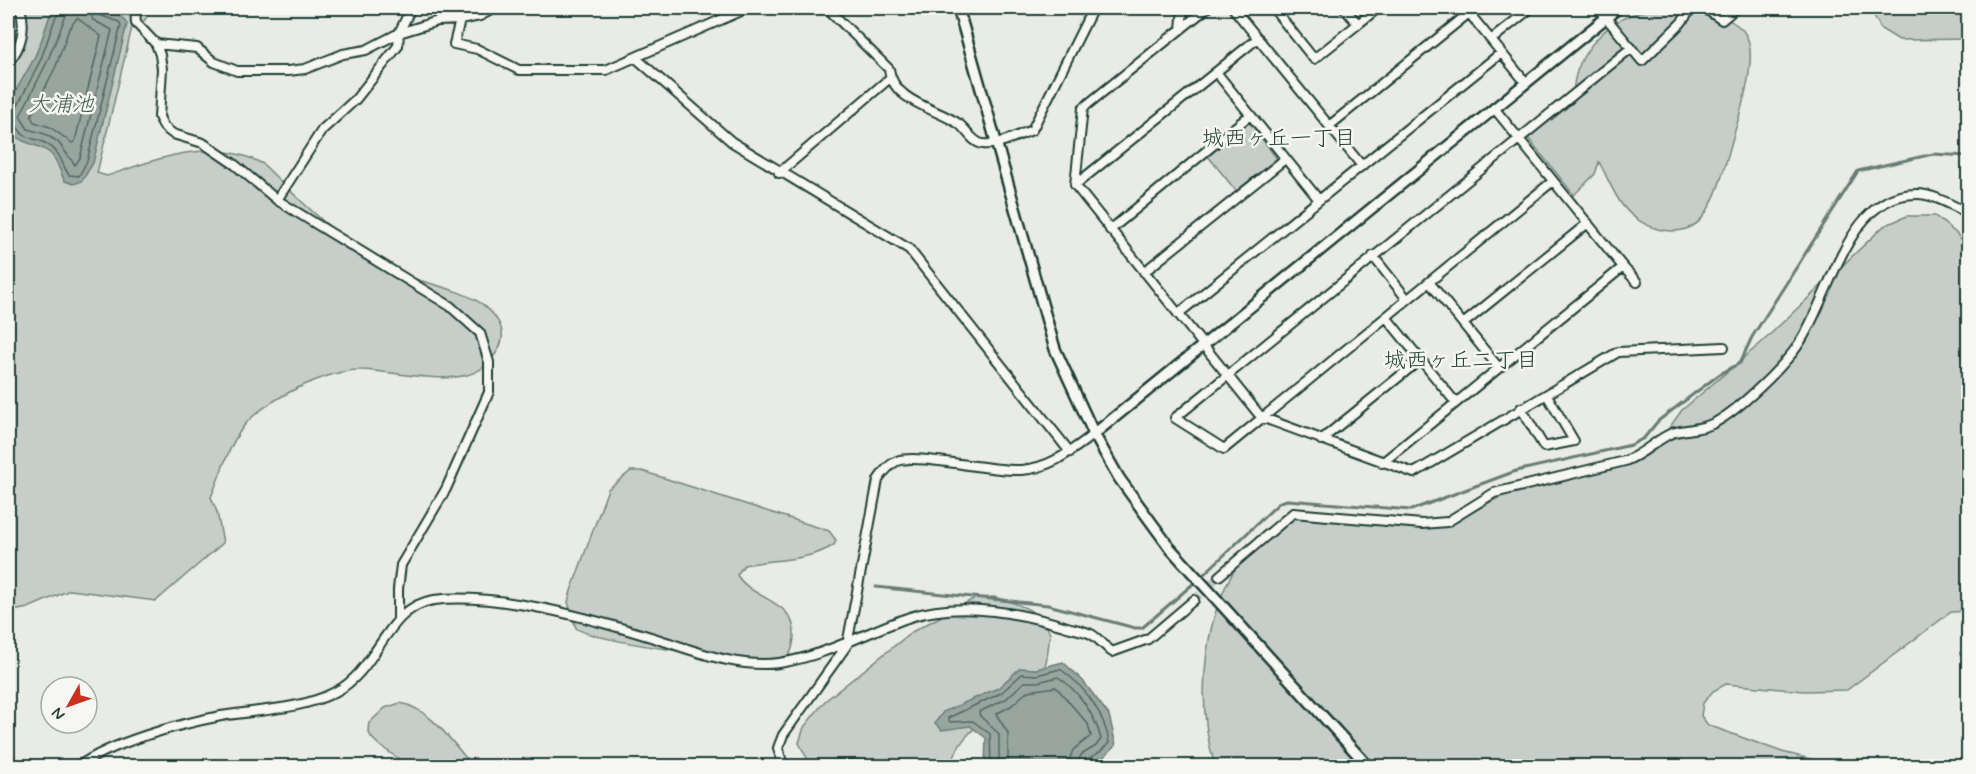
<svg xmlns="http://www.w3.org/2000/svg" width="1976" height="774" viewBox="0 0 1976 774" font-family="Mynerve,'Klee One',sans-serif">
<rect width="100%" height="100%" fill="#e9ebe7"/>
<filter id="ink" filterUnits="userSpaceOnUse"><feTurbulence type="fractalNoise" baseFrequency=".0167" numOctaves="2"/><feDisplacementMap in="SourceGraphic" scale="12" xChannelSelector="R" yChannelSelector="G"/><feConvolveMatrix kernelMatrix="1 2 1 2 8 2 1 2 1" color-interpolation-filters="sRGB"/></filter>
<g filter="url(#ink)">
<!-- green -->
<path fill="#c7cec9" stroke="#73867e" stroke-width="1.5" d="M8 8H151L145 20 132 27 97 173 107 176C157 159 212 136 263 164 292 193 321 221 353 246 362 253 372 263 382 268 411 281 466 288 487 308 509 329 506 345 486 365 460 390 395 371 362 370 330 368 262 401 243 427 228 447 221 474 211 497L217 512 223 543 156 601 70 590 28 608 8 612Z
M1690 8C1708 13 1736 17 1746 35 1759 58 1739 116 1732 141 1725 165 1719 193 1705 214 1686 244 1641 230 1623 206 1613 193 1607 176 1599 162L1595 174 1574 195 1528 138 1574 102C1569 60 1604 20 1644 11 1658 7 1675 8 1690 8Z
M1870 8H1968V39L1899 40 1881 29Z
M1248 123 1251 124 1277 159 1236 191 1208 156Z
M1907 216H1935L1957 234 1968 251V611L1951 612 1847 690 1804 691 1726 684 1713 691 1703 703 1701 716 1708 725 1782 752 1839 766H1215C1195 702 1202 609 1245 555 1257 540 1280 528 1295 515L1412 526 1457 519 1518 488 1628 463 1646 455 1656 446 1682 410 1761 343 1884 226Z
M631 471H642L829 531 836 540 834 545C807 562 773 559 744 565L737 575C753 601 797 600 794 637 793 650 790 657 779 664 747 660 594 643 576 628L568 602 571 591 608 489Z
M994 597C1018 604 1038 608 1050 633 1048 647 1048 667 1039 678 1015 708 958 723 952 766H870L859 759 809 762 799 743 804 727 825 701 912 632 975 598Z
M400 703C432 709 452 743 473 766H409L379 745 371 737 368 729 369 723 385 708Z"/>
<!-- water -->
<path fill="#99a6a0" stroke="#687c75" stroke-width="1.5" d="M64 8C80 8 119 6 127 24L93 163 82 181 74 184 65 181C59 172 59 161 50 153 38 143 20 145 11 130 0 107 25 78 34 58 41 44 45 29 50 15Z
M1063 662 1083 681 1109 715 1116 745 1104 757 1085 766H985L986 738 970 726 942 730 935 723 943 712 998 688 1020 668 1036 669Z"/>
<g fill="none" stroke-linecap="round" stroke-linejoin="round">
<!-- shore -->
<path stroke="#50675f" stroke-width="1.5" d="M69 8 47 62 20 116 28 129 45 134 58 142 75 165 80 158 112 30 93 20 88 8
M77 18 101 36 75 141 72 143 50 127 34 122 31 116 56 66 69 29Z
M8 113 16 109 41 59 55 19 62 8
M8 120C17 121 17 130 24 135 30 139 37 139 43 142 63 152 59 161 69 175L79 176 87 161 121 25 119 22 99 15 96 8
M991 766 990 734 973 721 950 722 948 718 1001 693 1022 674 1037 675 1060 669C1084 685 1105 714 1109 743L1100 752 1086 760 1084 766
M999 766V734L980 716 979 712 1006 699 1024 682H1038L1058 677C1079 691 1095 715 1101 739L1096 746 1081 755 1076 766
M1008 766V733L996 714 1011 706 1028 691 1056 687 1088 724 1091 736 1073 750 1067 766"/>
<!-- stream -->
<path stroke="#687c75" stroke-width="3" d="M876 587 1048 605 1135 628H1142L1201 577 1280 502 1287 500 1411 510 1516 471 1631 445 1644 438 1658 421 1720 374 1740 363 1752 337 1858 171 1933 154 1968 156"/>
<!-- minor-tunnel -->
<path stroke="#c1c8c3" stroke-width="8" stroke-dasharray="8 4" stroke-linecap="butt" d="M1194 600 1219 576"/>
<!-- minor casing -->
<g stroke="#1f3d34" stroke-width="12">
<path id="minor" d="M135 8 136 23 156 44 160 55 162 69 159 117 164 127 173 134 203 143 234 164 277 200 450 306 480 333 489 362V392L446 489 401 565 398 589V619
M827 8 889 69C893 102 936 108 959 124 967 130 973 143 983 144 998 146 1018 135 1032 130L1093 8
M1207 8 1083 108 1075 185 1261 417 1414 473 1618 352 1724 347
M1233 8 1362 166
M1273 8 1314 59 1358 24 1344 8
M1598 8 1642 61 1681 23 1692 8
M1704 8 1722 20 1736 8
M460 20 480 16 495 8
M1358 24 1378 8
M1181 29 1183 8
M1258 38 1216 72 1319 200
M1491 40 1531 8
M156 44 197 48 214 62 237 71H288L305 69 343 54 366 50 399 33 438 21 460 20 454 44 477 49 519 70H606L748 8
M636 58 732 142 909 249 1070 452
M8 62C22 48 26 26 20 8
M1329 126 1469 13 1526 83
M779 173 890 78
M1553 181 1224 449 1175 418 1631 48
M1075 185 1216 72
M277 200 322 130 356 99 398 46 399 33 411 8
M1110 230 1250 115
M1373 256 1407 299
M1623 267 1637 282
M1144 272 1285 159
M1429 282 1499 368
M1178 314 1501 53
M1386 317 1456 403
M1463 324 1588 223
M1521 408 1544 447 1574 441 1547 395
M1321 440 1421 359
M1382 463 1623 267 1494 108
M1219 576 1293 513 1422 524 1447 522 1494 493 1625 461C1644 454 1657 439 1672 433 1685 429 1699 430 1712 424 1734 414 1772 377 1788 358 1830 313 1841 193 1917 194 1934 194 1953 206 1968 213
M79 766C113 742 179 724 221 716 257 710 301 710 335 692 379 670 385 607 434 600 498 592 593 619 654 638 692 650 738 669 779 663 826 656 866 632 910 617 959 601 1017 612 1064 626 1072 629 1083 630 1091 634 1098 638 1106 647 1112 652L1148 639 1194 600
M783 766 778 748 783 735 847 645 878 480C883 473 888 465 897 461 917 453 992 472 1021 470 1051 468 1071 451 1094 434"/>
</g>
<!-- tertiary casing -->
<g stroke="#1f3d34" stroke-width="14">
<path id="tertiary" d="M958 8 1055 349 1094 434 1119 478 1170 548 1368 766
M1094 434 1618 8"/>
</g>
<!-- minor -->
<use href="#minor" stroke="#f6f6f2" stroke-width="8"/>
<!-- tertiary -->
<use href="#tertiary" stroke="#f6f6f2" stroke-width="9"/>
</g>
</g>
<g text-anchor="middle" stroke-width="5" stroke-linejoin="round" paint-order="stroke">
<!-- water labels -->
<g font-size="22" font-style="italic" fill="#445c54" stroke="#f6f6f2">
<text x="61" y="111">大浦池</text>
</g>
<!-- neighbourhood labels -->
<g font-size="22" fill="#1f3d34" stroke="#f6f6f2">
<text x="1279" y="145">城西ヶ丘一丁目</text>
<text x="1461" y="367">城西ヶ丘二丁目</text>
</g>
</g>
<!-- margin -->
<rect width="1976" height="774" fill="none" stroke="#f6f6f2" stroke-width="30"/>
<rect x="15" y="15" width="1946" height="744" fill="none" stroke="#1f3d34" stroke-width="2" filter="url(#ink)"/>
<!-- north arrow -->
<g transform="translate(69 705) rotate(230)"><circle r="28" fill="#f6f6f2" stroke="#a0aca6" stroke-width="1.5"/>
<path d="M0-4.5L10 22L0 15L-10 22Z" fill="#c8321e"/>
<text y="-9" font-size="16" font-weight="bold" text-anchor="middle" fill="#1f3d34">N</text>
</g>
</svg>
